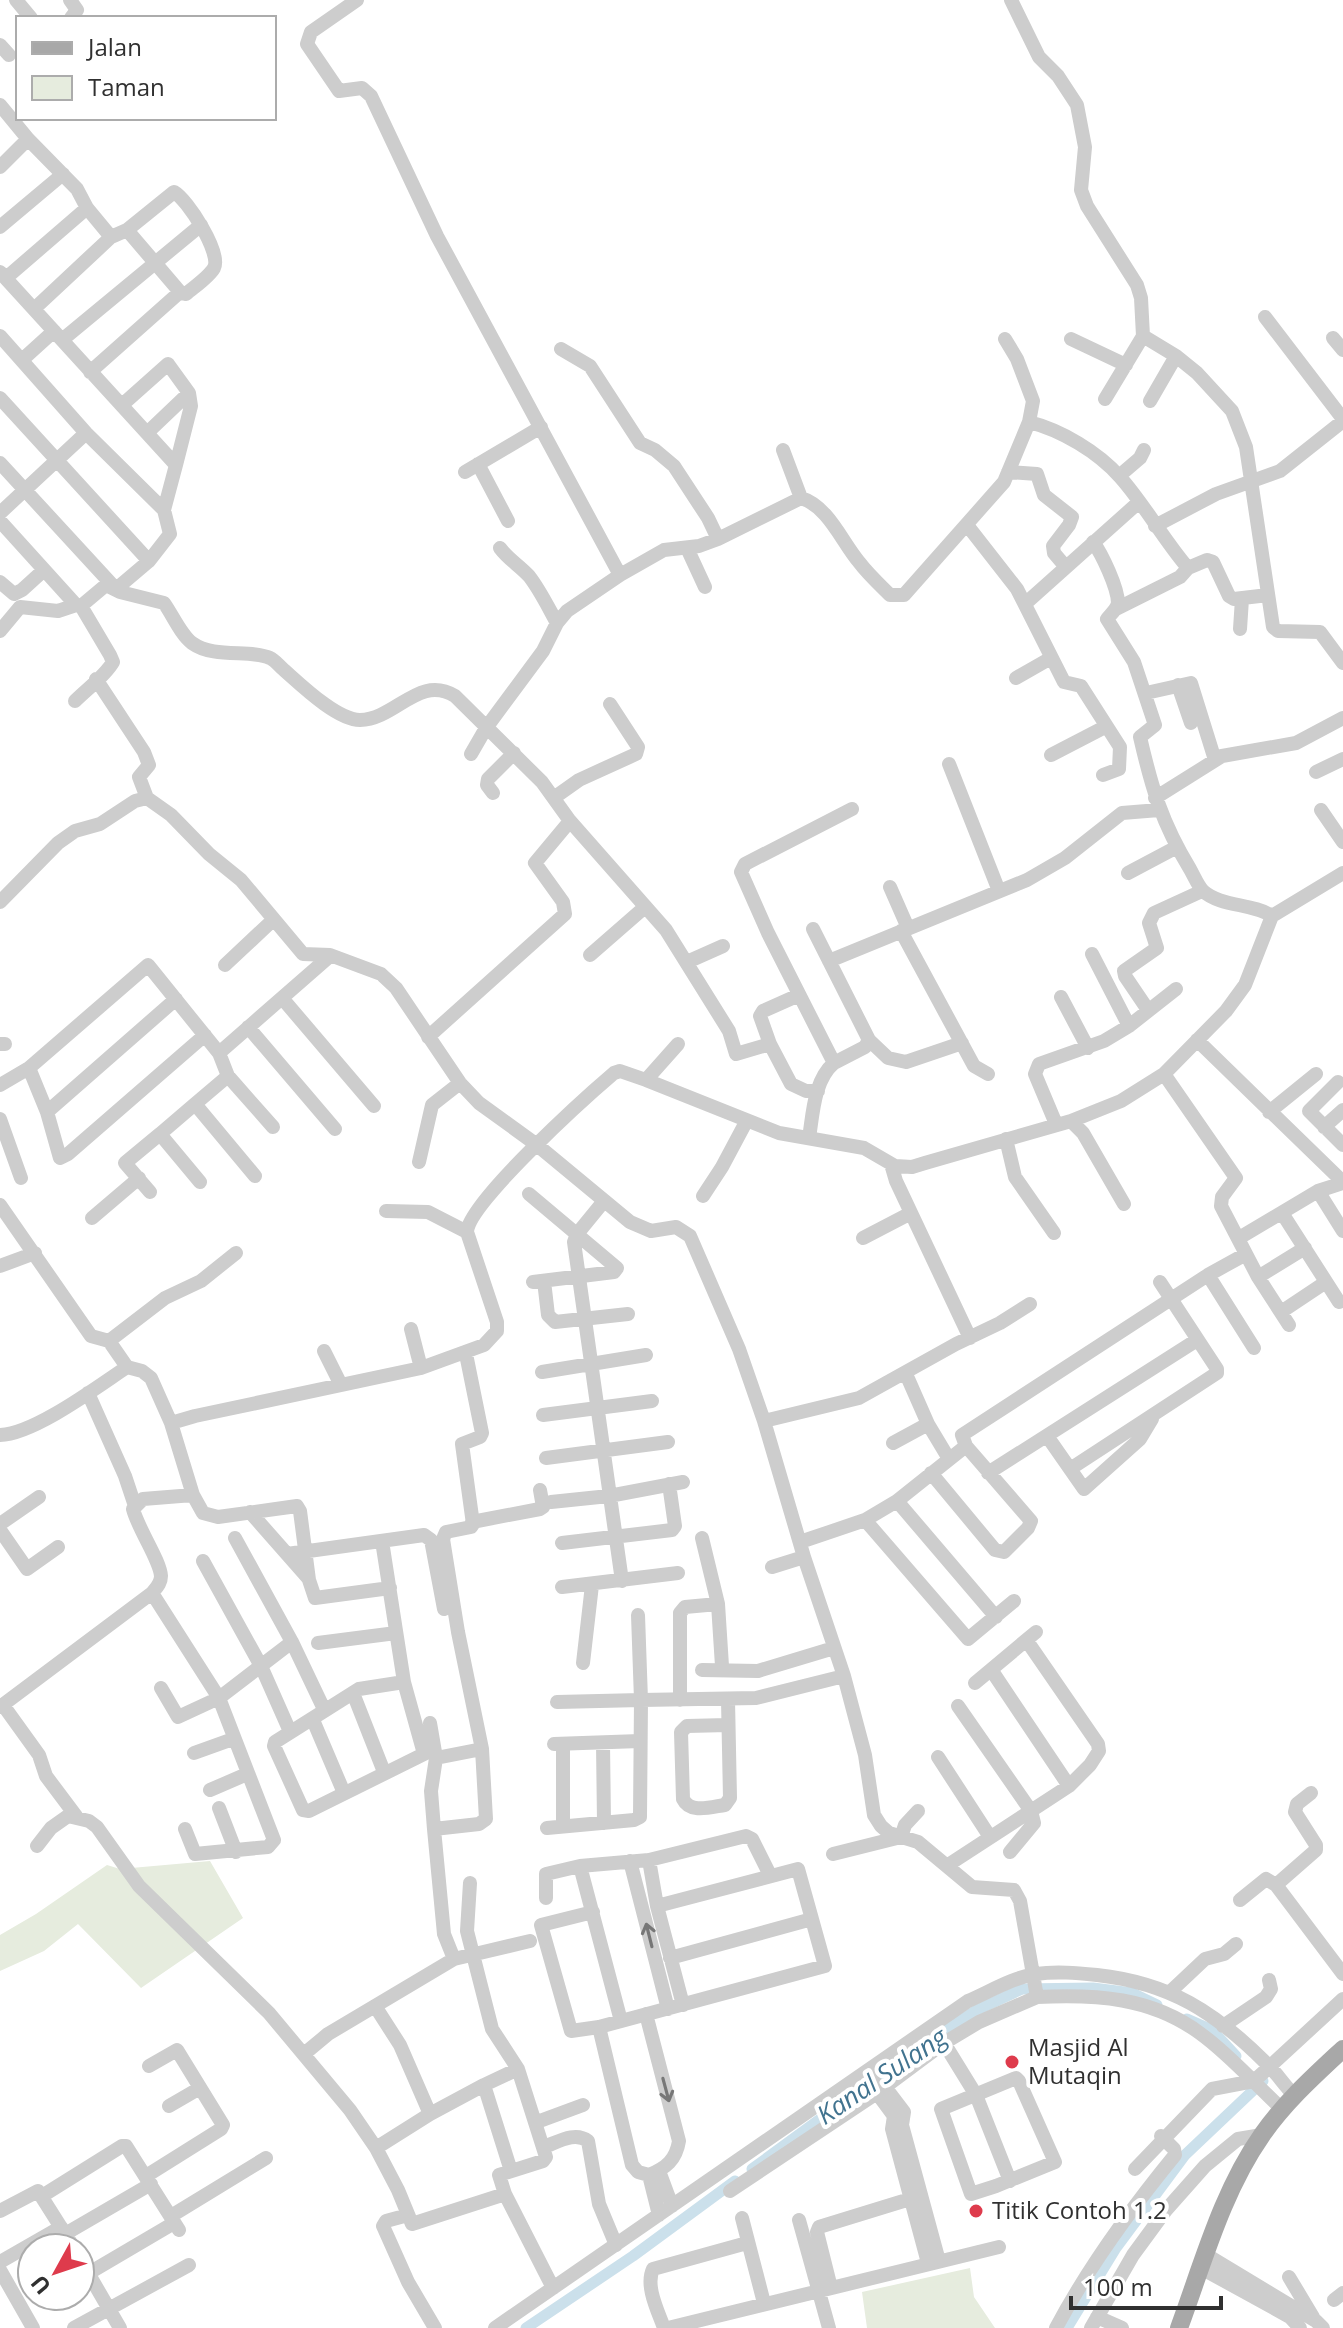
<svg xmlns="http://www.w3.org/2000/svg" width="1343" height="2328" viewBox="0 0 1343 2328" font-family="'Open Sans',sans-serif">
<rect width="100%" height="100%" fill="#fff"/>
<!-- green -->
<path fill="#e6ecde" d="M210 1861 243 1918 141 1988 78 1924 44 1951 0 1971V1935L36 1914 107 1865 120 1869Z
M970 2268 974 2297 995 2328H867L862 2292Z"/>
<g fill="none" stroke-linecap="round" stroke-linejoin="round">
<!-- canal -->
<path stroke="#cbe0eb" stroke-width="11" d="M1187 2019 1212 2030 1236 2056
M752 2169 920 2046 977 2010 1022 1989 1093 1988 1132 1993 1157 2005
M526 2328 633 2256 735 2181
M1067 2328 1116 2248 1185 2155 1263 2081"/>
<!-- minor -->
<path stroke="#cdcdcd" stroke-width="14" d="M16 0 31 18
M70 0 77 10 71 18
M357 0 311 32 307 44 339 91 362 88 371 96 437 236 620 575
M1011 0 1039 57 1058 76 1077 105 1085 147 1081 190 1087 206 1137 285 1141 298 1143 336 1176 356 1197 373 1232 411 1246 447 1273 627 1278 631 1320 632 1343 663
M0 45 9 55
M0 105 28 139 77 189 87 208 111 237 127 230 180 292
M0 167 28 139
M0 227 63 174
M0 272 176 465 164 510
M6 278 87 208
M34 309 111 237
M1265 317 1343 419
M0 336 86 433 164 510 170 534 149 561 116 589
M1333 338 1343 350
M1071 339 1126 365
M62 340 201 225
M561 349 590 366 640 443 655 450 674 466 708 518 718 539
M22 360 54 331
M90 372 180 292 186 294C194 287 209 277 214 268 222 253 187 199 174 192L127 230
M0 398 149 561
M1105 399 1143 336
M1150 401 1176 356
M122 405 168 364 189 393 191 406 176 465
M1029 422C1061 430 1098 452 1120 477 1145 505 1163 539 1188 568L1207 560 1213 562 1229 596 1234 599 1268 595
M147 433 189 393
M783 450 801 498
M0 463 116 589
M478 464 508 521
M465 472 541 427
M1008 472 1037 474 1044 495 1072 517 1069 525 1053 546 1054 553 1065 566
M1119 476 1140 458 1144 450
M0 513 86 433
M0 521 76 605 81 606 110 655 113 662C105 676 87 689 75 701
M967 525 1017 589 1064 682 1081 686 1120 747 1119 769 1103 775
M1155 526 1216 494 1280 471 1343 421
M1093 542C1102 554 1118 588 1118 603 1117 609 1111 614 1107 619L1134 662 1155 725 1140 737C1152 789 1162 823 1190 869 1194 876 1198 886 1203 891 1221 907 1252 903 1272 916
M500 548C509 560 519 565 529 576 540 590 548 607 557 623
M687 548 705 587
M0 582 14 594 22 590 44 570
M1026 603 1139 502
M81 606 106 585 120 592 164 603C172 614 181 635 192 643 214 659 250 649 270 658 275 660 280 667 284 670 301 685 337 720 360 720 396 719 419 674 455 696L542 782 570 821 666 930 729 1031 736 1054 770 1044 791 1084 806 1091H818
M1116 609 1180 577 1188 568
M1240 629 1242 599
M0 631 20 607 58 611 76 605
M1016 678 1051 658
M96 679 144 752 149 765 139 777 147 798 171 815 209 854 241 880 303 954 330 955 381 974 396 988 460 1083 479 1103 537 1145 630 1222 651 1231 676 1227 690 1236 739 1349 764 1421 804 1557 844 1676 865 1755 874 1815 881 1826 889 1833 918 1842 972 1887 1014 1890 1020 1901 1037 1997 979 2022 944 2043 877 2093 730 2191
M1178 685 1191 723
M1146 693 1191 683 1215 760
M471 754 486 728 543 651 557 623 567 611 620 575 664 550 699 546 718 539 801 498C828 506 842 542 859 562 868 574 879 584 890 595H904L1004 482 1029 422 1033 401 1017 359 1005 339
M1051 755 1105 727
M949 764 999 891
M1316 772 1343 759
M493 793 487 785 488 779 514 753
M555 797 579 780 636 754 638 747 610 704
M1155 798 1222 756 1296 743 1343 718
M1321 810 1343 842
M1128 873 1177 847
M890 887 908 928
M0 902 58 843 75 831 100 824 135 801 147 798
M813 929 869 1040 865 1047 834 1063
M901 931 974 1066 988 1074
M1092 954 1129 1026
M590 955 645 907
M829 961 1027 880 1065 858 1122 813 1159 810
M687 962 723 946
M225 965 273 920
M1061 997 1088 1048
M282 998 374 1106
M1148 1010 1125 976 1124 971 1157 948 1149 923 1154 913 1202 891
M248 1027 335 1129
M428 1037 565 914 563 902 535 863 570 821
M869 1040 888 1058 906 1062 962 1043
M1197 1040 1339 1178
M0 1044H5
M770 1044 760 1016 763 1011 799 995
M219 1053 228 1076 273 1127
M29 1068 47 1112 60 1158 68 1154 205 1035
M1164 1074 1236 1178 1222 1197 1221 1206 1258 1277 1289 1325
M228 1076 195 1104 255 1176
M646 1080 678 1044
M1338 1082 1309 1111 1343 1145
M0 1085 29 1068 148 965 219 1053 330 956
M195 1104 160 1134 200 1182
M47 1112 176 999
M1269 1112 1316 1074
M0 1119 21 1178
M1071 1121 1083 1133 1124 1204
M1056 1124 1035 1074 1039 1064 1104 1041 1129 1026 1176 989
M1324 1127 1343 1110
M809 1138C813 1113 814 1080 834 1063L768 933 741 872 745 864 852 809
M1006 1139 1015 1177 1054 1233
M419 1162 432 1105 460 1083
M891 1164 896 1181 970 1338
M1318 1191 1343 1231
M150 1192 125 1163 160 1134
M529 1194 617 1268 614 1272 533 1282
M703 1196 722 1167 746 1122
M604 1201 577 1234 574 1242 622 1581
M0 1205 91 1336 109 1341 127 1367 142 1371 151 1378 171 1423
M386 1211 428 1212 467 1232
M1282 1213 1339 1302
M92 1218 139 1178
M863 1238 911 1213
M1239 1238 1318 1191 1343 1183
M0 1266 35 1253
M1208 1275 1254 1348
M1258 1277 1305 1248
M544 1281 548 1315 555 1322 628 1314
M1281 1312 1326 1282
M411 1329 421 1368
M109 1341 165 1298 201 1281 236 1253
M324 1351 341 1385
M542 1372 646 1355
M906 1374 928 1424 949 1459
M88 1393 125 1476 135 1506
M543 1415 652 1401
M764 1421 859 1398 956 1344 1000 1323 1030 1304
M0 1435C34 1434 97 1387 127 1367
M1047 1436 1084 1489 1140 1439 1152 1419
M893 1443 928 1424
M546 1458 668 1442
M1070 1469 1217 1373V1369L1160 1282
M931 1473 995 1550 1004 1552 1028 1528 1031 1521 966 1446 962 1435 1208 1275 1246 1254
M988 1473 1197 1340
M897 1501 996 1617
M551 1502 609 1496 683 1482
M250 1512 309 1579
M865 1520 897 1501 966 1446
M472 1522 540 1509 543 1507 540 1490
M0 1524 39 1497
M0 1530 27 1569 58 1547
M235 1538 292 1642
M702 1538 718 1604 722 1666
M382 1541 404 1682 424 1754 309 1811 303 1810 274 1746 275 1742 359 1689 404 1682
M800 1542 865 1520 968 1639 1014 1601
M562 1543 672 1530 675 1526 669 1484
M287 1554 424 1535 431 1540 444 1609
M203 1561 261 1666 288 1727
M772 1567 804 1557
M562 1587 678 1573
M390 1588 315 1598 309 1580 300 1511 297 1506 218 1517 203 1513 193 1495 171 1423 195 1416 421 1368 484 1345 497 1331V1322L467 1232C468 1203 587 1096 614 1073L620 1071 646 1080 779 1133 864 1148 895 1166 912 1167 925 1163 1071 1121 1121 1101 1164 1074 1226 1011 1245 985 1272 916 1343 873
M152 1593 219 1698 274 1840 268 1847 195 1854 185 1829
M318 1643 396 1633
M583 1663 592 1585
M702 1670 758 1671 834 1648
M992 1671 1069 1786
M975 1683 1036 1632
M161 1688 178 1717 219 1698 292 1642 322 1705
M353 1693 384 1772
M680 1700V1613L685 1607 718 1604
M728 1700 730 1798 725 1805C711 1807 690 1814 683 1799L681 1732 687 1726 728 1725
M557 1702 641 1700 638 1615
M3 1705 39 1755 46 1776 76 1816
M958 1706 1031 1811 1034 1823 1010 1852
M0 1707 152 1593C156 1588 161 1584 161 1576 160 1560 138 1529 133 1509L143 1499 193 1495
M313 1720 344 1793
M430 1723 436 1758
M603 1743 604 1823
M554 1744 640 1741
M194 1753 233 1739
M938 1757 990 1837
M210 1790 247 1774
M1311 1793 1297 1804 1295 1812 1316 1845V1850L1276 1885 1343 1974
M219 1808 236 1852
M563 1826V1744
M547 1828 634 1820 640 1817 641 1700 756 1698 844 1676
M434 1829 479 1824 486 1819 482 1749 458 1632 443 1539 446 1532 471 1527 473 1524 462 1444 480 1437 482 1433 466 1354
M37 1846 51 1828 68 1816 89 1821 97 1827 139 1886 269 2013 350 2110 376 2148 398 2190 412 2224 505 2194
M833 1854 901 1837 905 1825 918 1811
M649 1860 657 1906 683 2005
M630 1861 668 2009
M948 1865 1069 1786 1090 1765 1099 1751 1098 1744 1027 1641
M580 1866 649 1860 746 1836 752 1839 770 1875
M470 1883 467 1931 492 2029 518 2069 546 2157 543 2161 499 2175 505 2194 553 2288
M546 1898V1874L580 1866 621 2021
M1240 1900 1266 1879 1276 1885
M593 1912 541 1925 571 2031 599 2027 825 1966 798 1869 657 1906
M670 1958 812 1919
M454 1959 444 1934 434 1829 431 1791 436 1758 482 1749
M1171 1991 1205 1959 1224 1954 1236 1944
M1037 1997C1095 1994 1152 1997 1201 2034 1231 2056 1255 2084 1282 2109
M375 2006 400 2045 430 2114 376 2148
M1223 2026 1266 1997 1271 1989 1269 1980
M599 2027 632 2165 638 2172 649 2175C666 2168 676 2160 679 2141L646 2014
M944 2043 976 2095 1010 2181
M304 2054 328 2034 454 1959 530 1941
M867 2071 877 2085 885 2087 904 2112 902 2125 939 2261
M1016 2078 1019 2081 1055 2162 996 2186 971 2194 941 2109Z
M877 2086V2093L894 2116 892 2129 928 2263
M169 2106 200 2088
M430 2114 484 2085
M537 2122 583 2105
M544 2147C558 2142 575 2131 588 2141L599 2204 616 2245
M1135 2169 1212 2089 1254 2081 1343 1999
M511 2171 484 2085 518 2069
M659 2171 672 2206
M649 2175 659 2215
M146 2176 221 2129 223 2125 177 2050 149 2066
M42 2196 122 2146H126L179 2230
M0 2211 38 2191 74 2248
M408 2215 386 2221 383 2226 408 2282 435 2328
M171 2216 266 2158
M742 2218 764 2303
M799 2220 829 2328
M65 2234 151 2184
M1205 2254 1316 2321 1323 2328
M80 2259 120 2328
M0 2262 61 2227
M1201 2268 1290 2317 1300 2328
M0 2270 33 2328
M89 2273 174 2223
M1289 2277 1313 2317
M831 2288 817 2232 819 2227 910 2199
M1334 2300 1343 2293
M1097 2317 1122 2328
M74 2328 189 2265
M495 2328 968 2001C989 1992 1014 1977 1036 1974 1056 1971 1077 1973 1097 1975 1170 1983 1215 2012 1266 2063 1276 2072 1284 2085 1294 2095
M664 2328C658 2311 645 2286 653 2269L747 2243
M668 2328 999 2247
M1056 2328C1089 2266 1130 2210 1175 2155L1174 2149 1161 2136
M1091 2328 1133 2255 1166 2210 1205 2166 1238 2139 1262 2135"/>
<!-- major -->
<path stroke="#a8a8a8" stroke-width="18" d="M1179 2328C1203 2263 1222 2192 1262 2135 1285 2102 1314 2076 1343 2049"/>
</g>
<!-- one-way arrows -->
<defs><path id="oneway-shaft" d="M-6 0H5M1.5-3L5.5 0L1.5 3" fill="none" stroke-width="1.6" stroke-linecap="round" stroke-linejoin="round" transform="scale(2)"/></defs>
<g stroke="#777">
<use href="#oneway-shaft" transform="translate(649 1935) rotate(-104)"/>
<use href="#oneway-shaft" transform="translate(666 2090) rotate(75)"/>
</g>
<!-- markers -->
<g fill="#de3b4c" stroke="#fff" stroke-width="3">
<circle cx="1012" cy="2062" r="8"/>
<circle cx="976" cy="2211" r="8"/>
</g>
<g text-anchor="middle" stroke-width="8" stroke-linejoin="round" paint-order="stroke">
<!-- poi labels -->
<g font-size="24" fill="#303030" stroke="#fff" text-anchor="start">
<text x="1028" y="2056">Masjid Al<tspan x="1028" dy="28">Mutaqin</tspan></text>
<text x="992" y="2219">Titik Contoh 1.2</text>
</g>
<!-- water labels -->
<g font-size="26" font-style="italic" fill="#41738f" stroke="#fff">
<text transform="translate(882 2076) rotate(-34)" y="9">Kanal Sulang</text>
</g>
</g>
<!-- legend -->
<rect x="16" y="16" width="260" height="104" fill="#ffffff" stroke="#acacac" stroke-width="2"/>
<rect x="32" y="42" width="40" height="12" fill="#a8a8a8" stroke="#acacac" stroke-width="2"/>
<text x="88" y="56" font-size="24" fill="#303030">Jalan</text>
<rect x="32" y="76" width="40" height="24" fill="#e6ecde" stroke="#acacac" stroke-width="2"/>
<text x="88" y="96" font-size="24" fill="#303030">Taman</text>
<!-- north arrow -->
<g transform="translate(56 2272) rotate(230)"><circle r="38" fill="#ffffff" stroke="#acacac" stroke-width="2"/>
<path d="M0-6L14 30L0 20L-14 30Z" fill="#de3b4c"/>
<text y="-12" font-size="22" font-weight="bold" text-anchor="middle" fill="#303030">U</text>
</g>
<!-- scale -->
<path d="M1071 2296v12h150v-12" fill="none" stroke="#303030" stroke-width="4"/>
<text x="1083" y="2296" font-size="24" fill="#303030" stroke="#ffffff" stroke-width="6" paint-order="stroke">100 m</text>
</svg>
